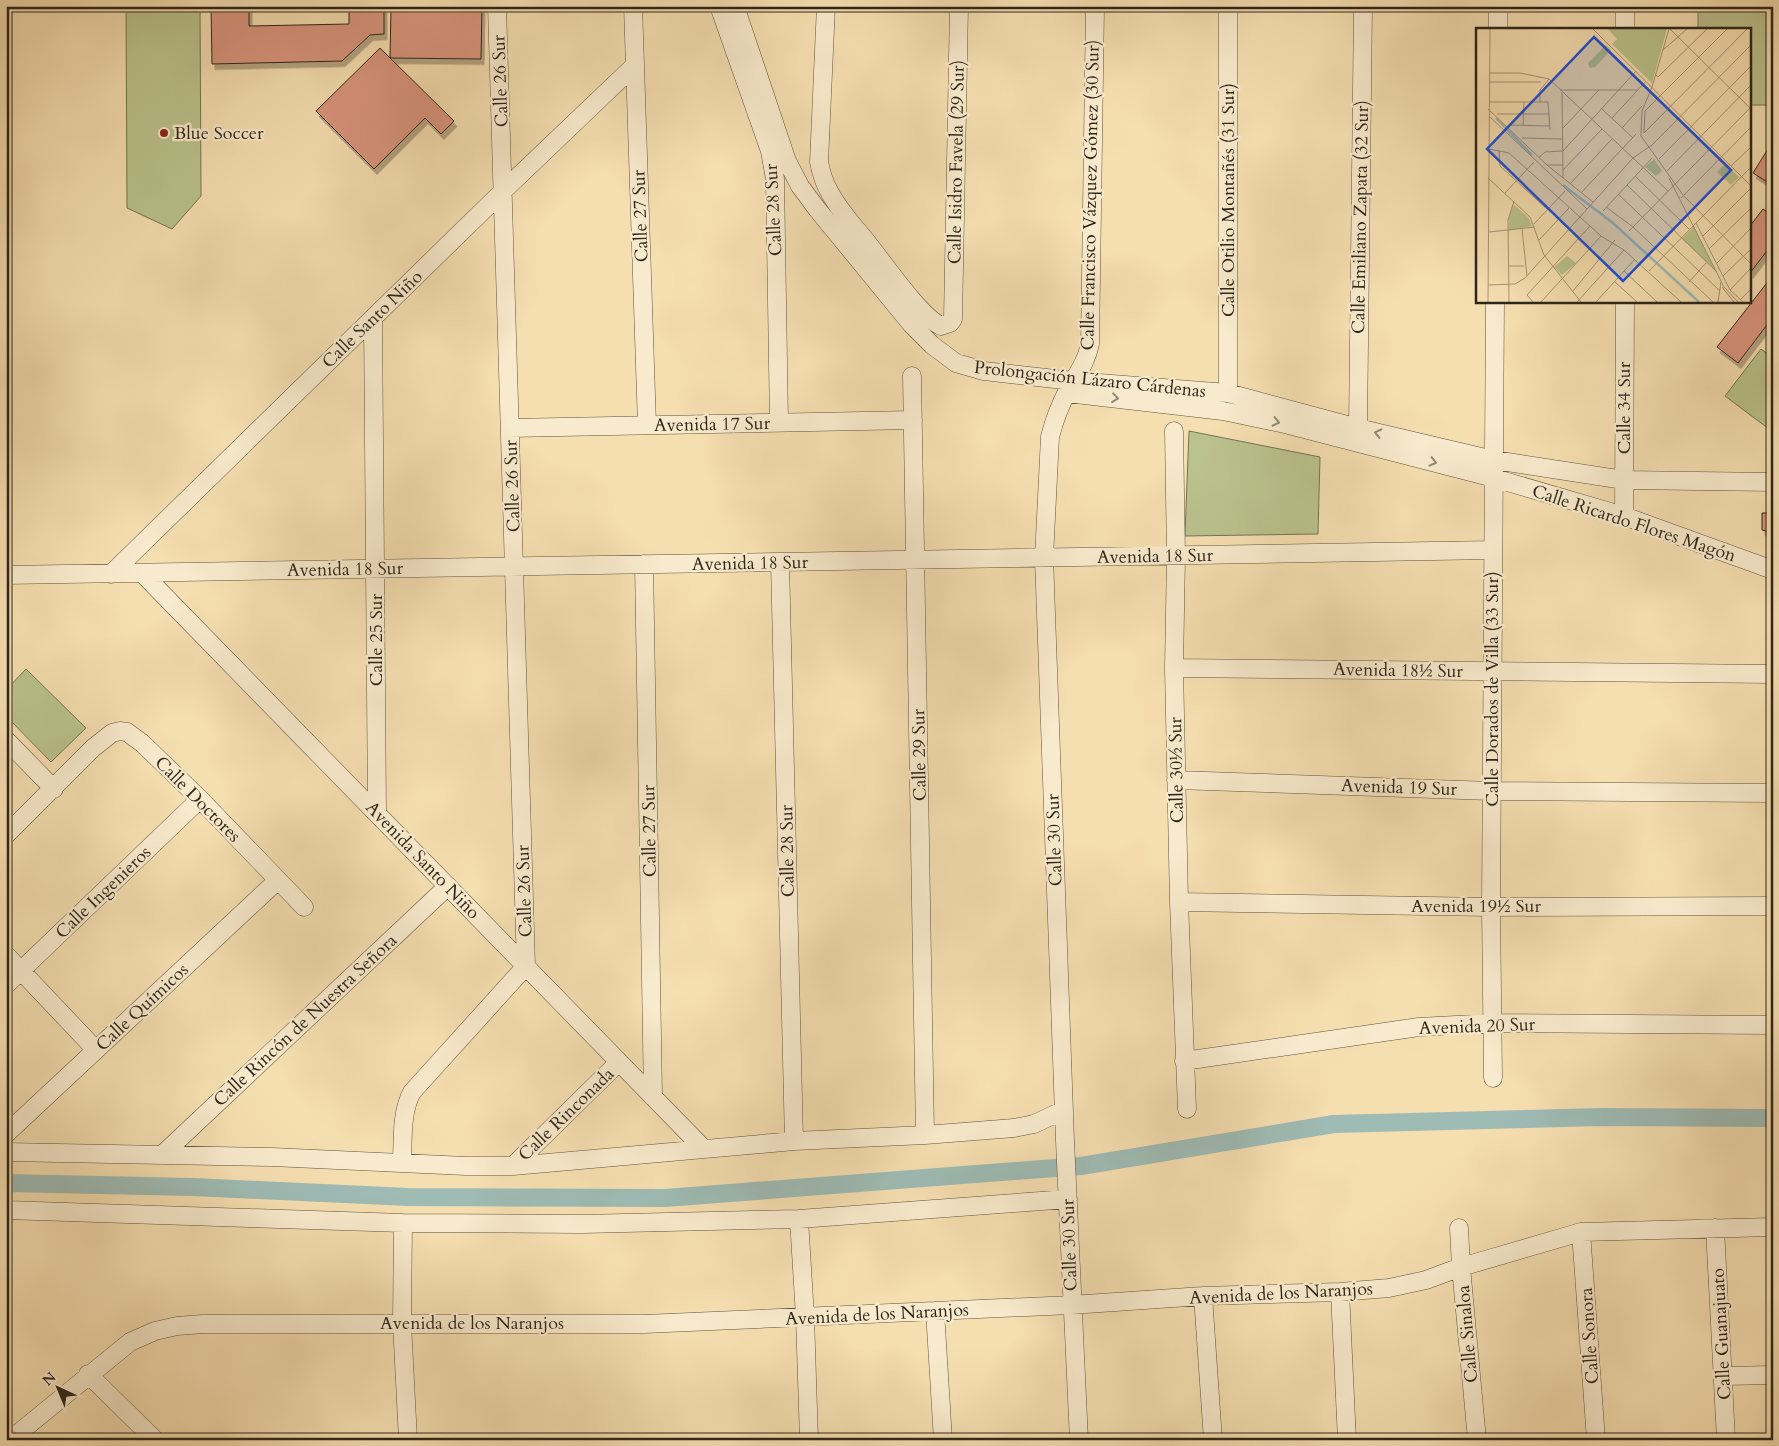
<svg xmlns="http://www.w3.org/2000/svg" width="1779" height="1446" viewBox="0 0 1779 1446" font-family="Cardo,serif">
<defs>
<filter id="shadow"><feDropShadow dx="3" dy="5.5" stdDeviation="0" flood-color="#0004"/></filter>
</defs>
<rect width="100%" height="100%" fill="#f5deb0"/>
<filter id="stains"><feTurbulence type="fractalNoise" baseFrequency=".004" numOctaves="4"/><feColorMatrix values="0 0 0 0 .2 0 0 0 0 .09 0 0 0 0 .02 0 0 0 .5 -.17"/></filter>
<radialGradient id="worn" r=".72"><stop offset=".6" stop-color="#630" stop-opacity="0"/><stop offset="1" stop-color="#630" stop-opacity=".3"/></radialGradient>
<!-- green -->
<path fill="#bac28d" stroke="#747454" d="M126 6H200L201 196 172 229 127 208Z
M1698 6H1773V105H1750V29H1698Z
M1761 349 1773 358V432L1725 396Z
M1189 431 1320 457 1318 534 1185 536Z
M26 669 86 728 51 762 6 716V690Z"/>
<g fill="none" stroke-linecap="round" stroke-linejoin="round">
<!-- canal -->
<path stroke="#9ebbb4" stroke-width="18" d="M6 1183 193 1187 408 1197 665 1198 1081 1166 1334 1124 1602 1117 1773 1118"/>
</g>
<!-- building -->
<path fill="#d9957e" stroke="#2e261b" filter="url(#shadow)" d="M211 6H249V26L349 24V6H384V34L370 35 342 61 212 64Z
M391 6H482L481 59 390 58Z
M380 48 454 121 441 134 425 118 374 169 316 111Z
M1773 141V184L1772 185 1753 173Z
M1763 209 1773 216V243L1750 273V226Z
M1773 275V317L1738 363 1717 347Z
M1762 513H1773V533L1762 530Z"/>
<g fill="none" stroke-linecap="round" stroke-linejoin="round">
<!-- minor casing -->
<g stroke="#605440" stroke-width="19">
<path id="minor" d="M633 6 647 425
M719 6 770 151 775 179 779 423
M735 6 787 161 800 186 817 209 912 325 932 345 956 363 984 371 1073 381 1228 393 1358 428 1494 460 1624 480 1773 482
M826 6 819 162C821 172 823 181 829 191 839 211 856 228 870 246 886 266 920 316 941 326L950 323 953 319 959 6
M1228 6V393
M1498 29V6
M1625 29V6
M373 318 377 813
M912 376 925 1135
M1067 393 1223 411 1285 424 1494 478 1624 516 1773 570
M510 428 913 420
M1358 428 1363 6
M1174 431 1176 556 1174 668 1179 902 1187 1109
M1624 516 1625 301
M780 562 794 1141
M644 564 653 1097
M142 573 702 1147
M111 574 503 191 635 65
M6 575 1493 550
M1174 668 1773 674
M6 740 54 789
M1176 780 1491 791 1773 793
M6 835 93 748 112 733 120 731 127 732 142 743 200 799 304 907
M1179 902 1491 907 1773 906
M6 955 96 1050
M6 985 200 799
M1184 1061 1419 1027 1493 1023 1773 1025
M1493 1078 1491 907 1495 301
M6 1134 278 880
M6 1152 272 1157 466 1166H513L794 1141 925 1135 1014 1128 1034 1124 1064 1110
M162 1155 448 886
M402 1162C403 1140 401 1112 412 1092L526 966 497 6
M513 1166 619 1062
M6 1210 403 1223 582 1224 799 1219 1068 1199
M799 1219 805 1317 809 1440
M403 1223 402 1323 408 1440
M1459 1228 1461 1267 1477 1440
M1715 1228 1726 1440
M1581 1232 1596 1440
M1340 1292 1347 1440
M1203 1296 1213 1440
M935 1311 943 1440
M88 1374 155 1440
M1724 1376 1773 1375
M10 1440 130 1342 155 1331 177 1326 203 1324H644L1071 1305 1203 1296 1340 1292 1389 1288 1426 1280 1461 1267 1581 1232 1773 1227
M1079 1440 1065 1141 1044 558 1050 437C1054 421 1060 405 1068 390 1077 374 1086 363 1090 344L1095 6"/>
</g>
<!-- major casing -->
<g stroke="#2e261b" stroke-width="24">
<path id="major" d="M6 1438 8 1440"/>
</g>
<!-- minor -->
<use href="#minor" stroke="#f8eacc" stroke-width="18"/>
<!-- major -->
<use href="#major" stroke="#eabf78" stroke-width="22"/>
</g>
<!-- one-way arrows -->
<defs><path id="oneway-chevron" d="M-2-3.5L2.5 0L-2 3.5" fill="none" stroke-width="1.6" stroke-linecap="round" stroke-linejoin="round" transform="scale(1.25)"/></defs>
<g stroke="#938874">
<use href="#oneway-chevron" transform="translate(1115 398) rotate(7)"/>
<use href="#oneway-chevron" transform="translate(1276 422) rotate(13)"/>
<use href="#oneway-chevron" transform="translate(1378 433) rotate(-167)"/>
<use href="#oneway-chevron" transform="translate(1433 462) rotate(14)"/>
</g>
<!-- markers -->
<circle fill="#8f2418" stroke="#f8eacc" stroke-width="2" cx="164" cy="133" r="5"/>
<g text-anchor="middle" stroke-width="4.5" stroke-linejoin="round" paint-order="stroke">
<!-- street labels -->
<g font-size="18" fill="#2e261b" stroke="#f8eacc">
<text transform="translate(500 81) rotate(-92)" y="6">Calle 26 Sur</text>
<text transform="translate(956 162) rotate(-89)" y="6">Calle Isidro Favela (29 Sur)</text>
<text transform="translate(1090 195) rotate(-89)" y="6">Calle Francisco Vázquez Gómez (30 Sur)</text>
<text transform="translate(1228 200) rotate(-90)" y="6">Calle Otilio Montañés (31 Sur)</text>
<text transform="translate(773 210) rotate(-93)" y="6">Calle 28 Sur</text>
<text transform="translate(640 216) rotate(-92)" y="6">Calle 27 Sur</text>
<text transform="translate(1360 217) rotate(-89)" y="6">Calle Emiliano Zapata (32 Sur)</text>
<text transform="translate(372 319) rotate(-44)" y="6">Calle Santo Niño</text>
<text transform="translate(1090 379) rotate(6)" y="6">Prolongación Lázaro Cárdenas</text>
<text transform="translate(1624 408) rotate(-90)" y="6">Calle 34 Sur</text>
<text transform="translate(712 424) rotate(-1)" y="6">Avenida 17 Sur</text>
<text transform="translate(512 486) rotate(-92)" y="6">Calle 26 Sur</text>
<text transform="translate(1634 523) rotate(18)" y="6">Calle Ricardo Flores Magón</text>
<text transform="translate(1155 556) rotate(-1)" y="6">Avenida 18 Sur</text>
<text transform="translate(750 563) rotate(-1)" y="6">Avenida 18 Sur</text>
<text transform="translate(345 569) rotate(-1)" y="6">Avenida 18 Sur</text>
<text transform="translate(376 640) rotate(-90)" y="6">Calle 25 Sur</text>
<text transform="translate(1398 670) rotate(1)" y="6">Avenida 18½ Sur</text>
<text transform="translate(1492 689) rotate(-90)" y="6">Calle Dorados de Villa (33 Sur)</text>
<text transform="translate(919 755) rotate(-91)" y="6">Calle 29 Sur</text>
<text transform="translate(1176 770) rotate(-91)" y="6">Calle 30½ Sur</text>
<text transform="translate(1399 787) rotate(2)" y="6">Avenida 19 Sur</text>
<text transform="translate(198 799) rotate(45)" y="6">Calle Doctores</text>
<text transform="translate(649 831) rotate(-91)" y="6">Calle 27 Sur</text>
<text transform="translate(1054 840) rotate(-92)" y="6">Calle 30 Sur</text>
<text transform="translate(787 851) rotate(-91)" y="6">Calle 28 Sur</text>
<text transform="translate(423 860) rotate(46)" y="6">Avenida Santo Niño</text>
<text transform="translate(524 891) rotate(-92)" y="6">Calle 26 Sur</text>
<text transform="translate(103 892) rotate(-44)" y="6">Calle Ingenieros</text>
<text x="1476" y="912">Avenida 19½ Sur</text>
<text transform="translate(142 1007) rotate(-43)" y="6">Calle Químicos</text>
<text transform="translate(305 1020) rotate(-43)" y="6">Calle Rincón de Nuestra Señora</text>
<text transform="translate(1477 1026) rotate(-2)" y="6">Avenida 20 Sur</text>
<text transform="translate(566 1114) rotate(-44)" y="6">Calle Rinconada</text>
<text transform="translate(1069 1245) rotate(-92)" y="6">Calle 30 Sur</text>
<text transform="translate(1281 1293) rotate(-3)" y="6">Avenida de los Naranjos</text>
<text transform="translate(877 1314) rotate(-3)" y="6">Avenida de los Naranjos</text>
<text x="472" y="1329">Avenida de los Naranjos</text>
<text transform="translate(1467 1334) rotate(-95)" y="6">Calle Sinaloa</text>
<text transform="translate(1721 1334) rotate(-93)" y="6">Calle Guanajuato</text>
<text transform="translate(1589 1336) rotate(-94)" y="6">Calle Sonora</text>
</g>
<!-- poi labels -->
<g font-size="18" fill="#2e261b" stroke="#f8eacc" text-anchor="start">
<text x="174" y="139">Blue Soccer</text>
</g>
</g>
<!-- overview -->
<g transform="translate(1476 28)">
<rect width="275" height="275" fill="#f5deb0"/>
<path d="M132 1H191L176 55 136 16 141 11ZM130 17 135 22 119 39 114 40 112 35ZM178 131 186 143 180 148 169 139ZM249 136 263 149 255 157 241 144ZM38 177 52 189 56 198 33 203V188ZM218 198 240 243 206 211ZM91 228 100 235 86 247 78 239Z" fill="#bac28d"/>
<path fill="none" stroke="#9ebbb4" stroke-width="2.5" d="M20 90 56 127M87 157 137 195 223 274"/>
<path fill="none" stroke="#a59474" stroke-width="1" d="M117 1 275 158M193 1 176 59 166 83 165 108 207 167 275 236M194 1 274 80M187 22 211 1M13 45H44L73 51 192 163M180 47 182 49 231 1M13 54H65M84 62H162M86 64 87 150M13 74H72L74 102M64 74V62L73 51M125 80 157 110M12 81 71 137 117 174M21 86H74M13 88 111 181M136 90 170 53M32 97 74 98M47 97 48 74M87 100 123 62M146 100 166 78M168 105 271 1M168 105 169 83 251 1M46 110 87 111M13 121 33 125 125 208 148 222 205 274M23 122 24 138 72 182M63 129 69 124 87 123 160 43M183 131 275 38M71 137H87M255 138 275 119M87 142 126 101M191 143 275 57M159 148 213 201M12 150 54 189 68 227 105 274M193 150 248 259 262 274M94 156 136 111M151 157 241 244M29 165 58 134M105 165 160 106M142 166 244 263M205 170 275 99M130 179 157 199 237 274M127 183 176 130M220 195 254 262 267 274M58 196 89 163M46 201 51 248M153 203 275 79M13 204 59 199M227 208 275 160M63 212 93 180M233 221 275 180M241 235 275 200M32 238H48M148 243 181 274M173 243 275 139M247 248 275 221M139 254 161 274M213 254 230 235M12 257 39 256 49 250 157 130 176 117 275 17M246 259 258 274M254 262 275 240M97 263 139 212M264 272 275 261M12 274 14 1M33 274 32 192 38 173M57 274 51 267 114 198M65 274 125 208M101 274 148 222M120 274 159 231M242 274 245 254"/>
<path fill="#1d4ed8" fill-opacity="0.15" stroke="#1d4ed8" stroke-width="2.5" d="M118 9 255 142 147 253 11 121Z"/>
<rect width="275" height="275" fill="none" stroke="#2e261b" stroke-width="2.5"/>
</g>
<!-- margin -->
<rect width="1779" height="1446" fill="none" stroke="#f5deb0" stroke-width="25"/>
<rect x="8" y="8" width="1764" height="1431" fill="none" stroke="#2e261b" stroke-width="2.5"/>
<rect x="12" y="12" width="1754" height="1421" fill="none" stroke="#2e261b"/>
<!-- north arrow -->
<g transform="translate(58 1388) rotate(316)" stroke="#f8eacc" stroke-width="4" paint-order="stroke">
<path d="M0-4L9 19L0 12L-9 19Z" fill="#2e261b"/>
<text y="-8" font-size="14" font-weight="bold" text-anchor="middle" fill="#2e261b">N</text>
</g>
<rect width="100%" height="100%" filter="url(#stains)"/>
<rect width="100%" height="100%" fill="url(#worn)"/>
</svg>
